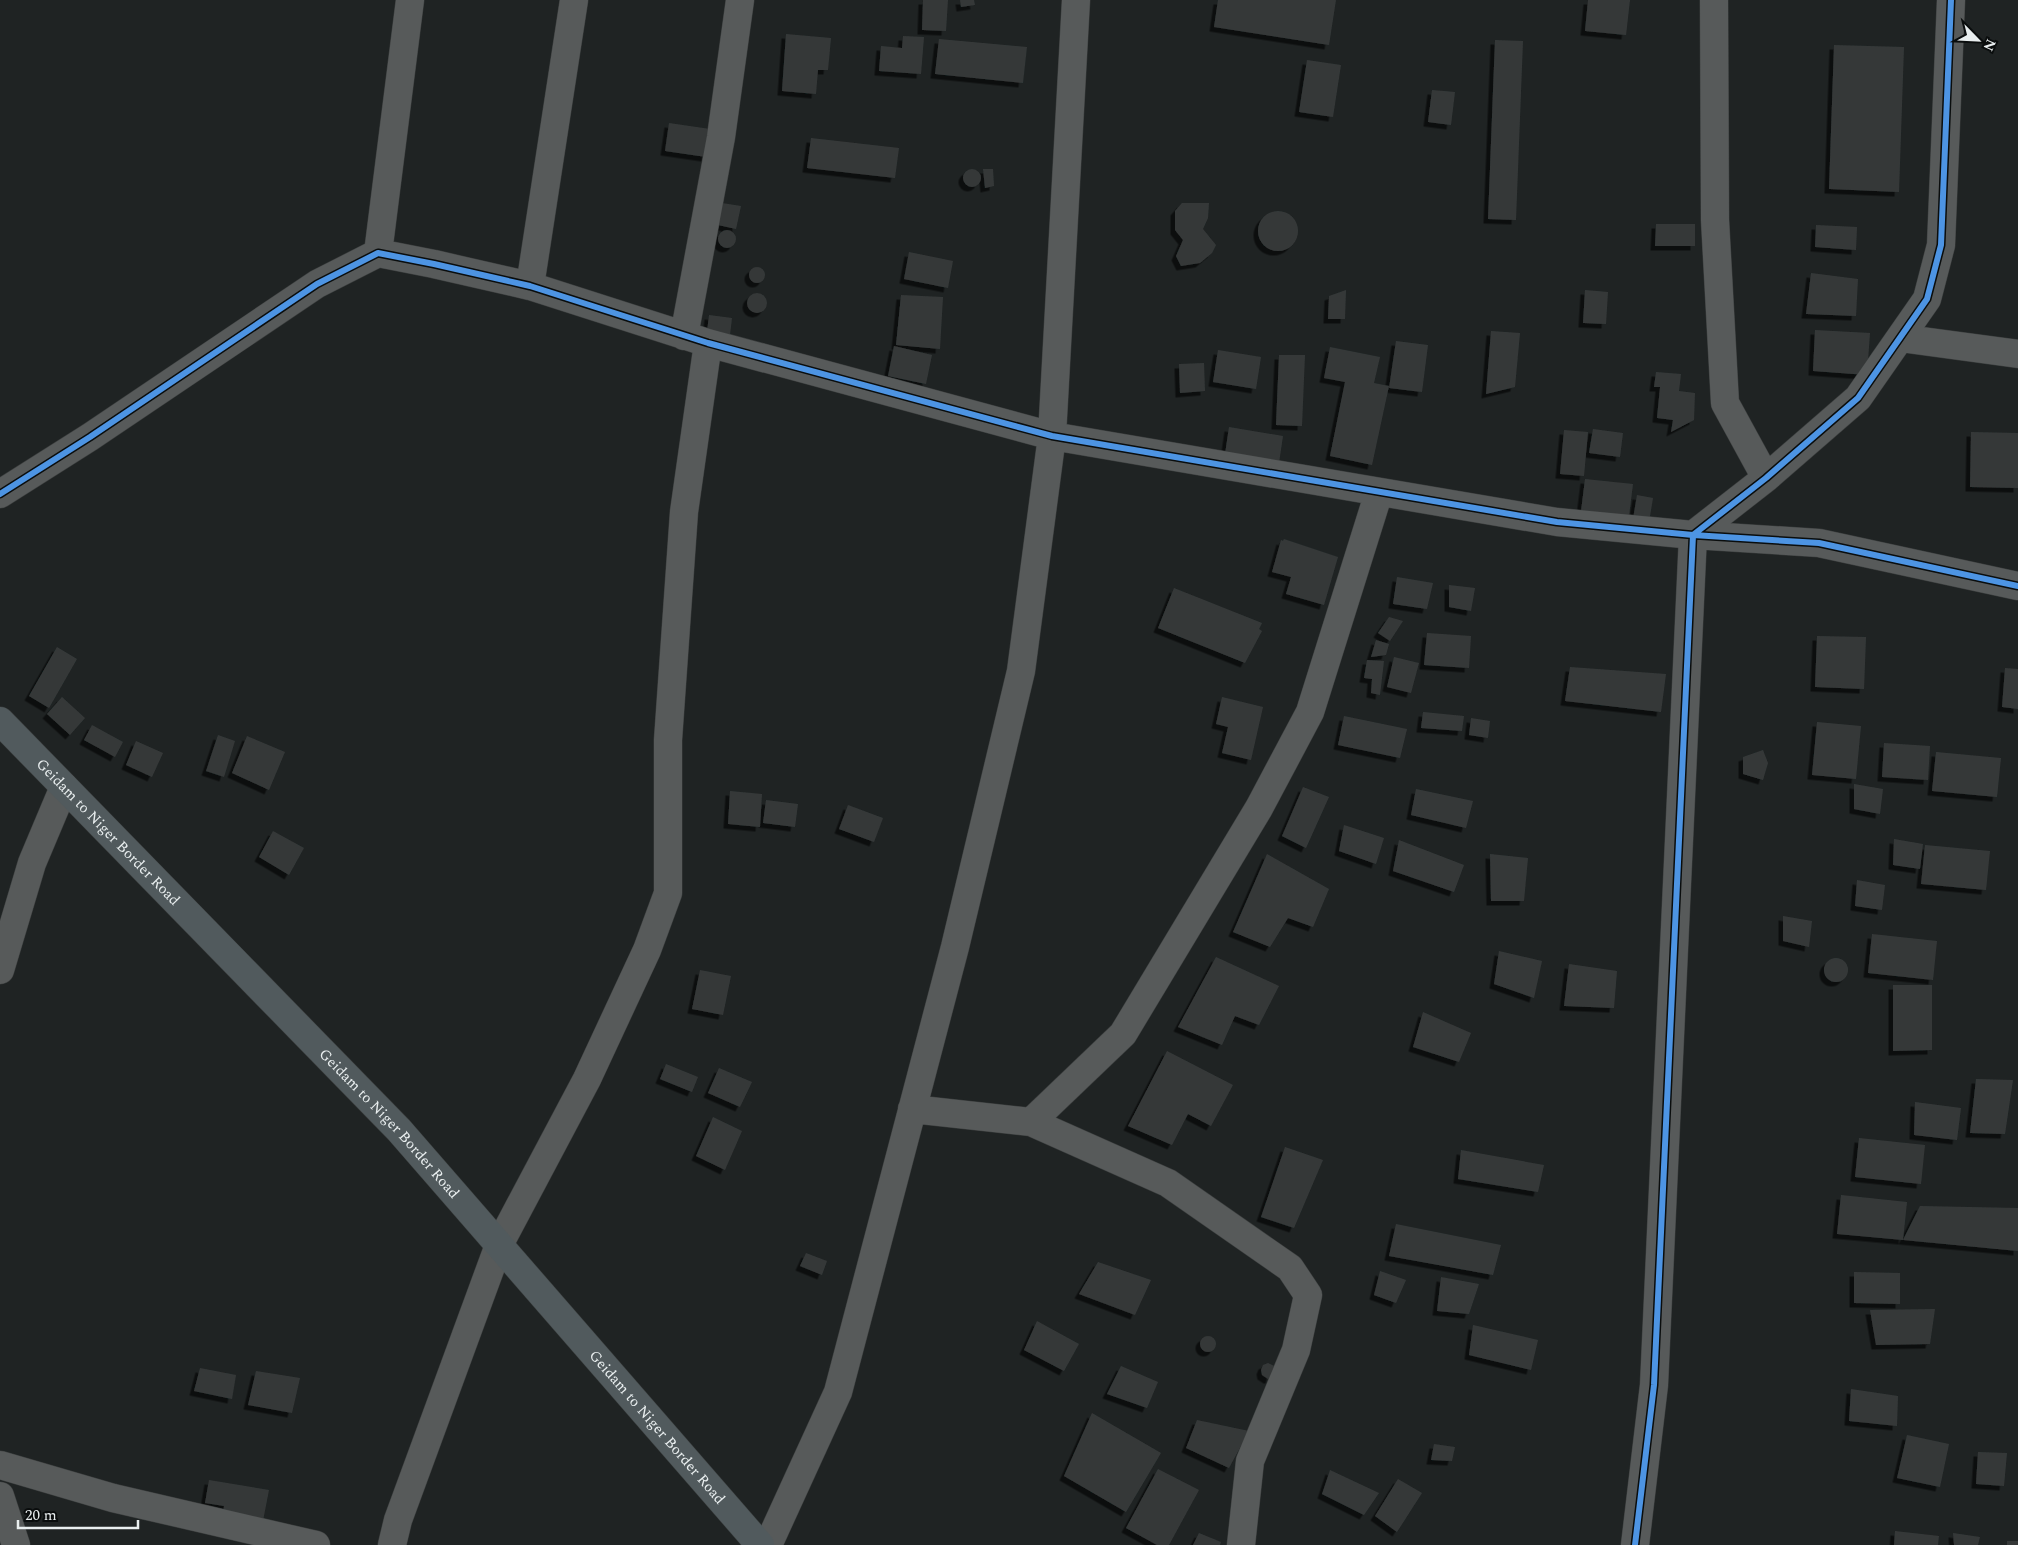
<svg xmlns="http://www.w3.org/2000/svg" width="2018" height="1545" viewBox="0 0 2018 1545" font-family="Spectral,serif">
<defs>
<filter id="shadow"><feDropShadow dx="-4.5" dy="4.5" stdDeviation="0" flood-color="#0009"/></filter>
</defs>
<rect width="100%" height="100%" fill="#1f2323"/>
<!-- building -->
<path fill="#353939" filter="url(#shadow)" d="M923 0H948L946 31 922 30Z
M960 0H974L975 5 961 7Z
M1218 0H1336L1329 45 1214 27Z
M1588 0H1630L1626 35 1585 31Z
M786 34 831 38 828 70H818L816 94 782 91Z
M903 36 924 37 921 74 879 71 881 46 902 48Z
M939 39 1027 47 1023 83 935 74Z
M1495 40 1523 41 1516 220 1488 219Z
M1834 45 1904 47 1899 192 1829 189Z
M1307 60 1341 65 1333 117 1299 112Z
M1432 90 1455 92 1451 125 1428 122Z
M669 123 710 129 706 157 665 151Z
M811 138 899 148 895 178 807 168Z
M983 169H993L994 186 985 188Z
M963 178a9 9 0 1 1 18 0a9 9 0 1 1-18 0Z
M722 203 741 206 736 229 718 225Z
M1182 203H1209L1208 218 1203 229 1216 245 1212 253 1200 263 1181 266 1176 256 1183 240 1175 230V211Z
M1258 231a20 20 0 1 1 40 0a20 20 0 1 1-40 0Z
M1656 224H1695V246H1655Z
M1816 225 1857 227 1856 250 1815 247Z
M718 239a9 9 0 1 1 18 0a9 9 0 1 1-18 0Z
M909 252 953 261 948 288 904 279Z
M749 275a8 8 0 1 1 16 0a8 8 0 1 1-16 0Z
M1811 273 1858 279 1856 316 1806 314Z
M1346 290 1345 319H1328L1329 296Z
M1585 290 1608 292 1606 324 1583 323Z
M747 303a10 10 0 1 1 20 0a10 10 0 1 1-20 0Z
M901 295 943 297 940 349 896 345Z
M709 315 732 318 730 335 707 332Z
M1815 330 1870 333 1867 375 1813 371Z
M1491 331 1520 333 1515 387 1486 394Z
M1396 341 1428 345 1422 392 1389 388Z
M894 346 932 355 926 384 888 376Z
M1330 347 1380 357 1374 383 1389 386 1372 465 1330 456 1345 382 1324 378Z
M1218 350 1261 357 1256 389 1213 382Z
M1279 355H1305L1302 426 1276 425Z
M1204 363 1205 391 1180 393 1179 364Z
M1656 372 1681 374 1679 391 1695 393 1694 420 1671 432 1673 420 1657 418 1660 387H1654Z
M1229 427 1283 436 1279 463 1225 454Z
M1593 429 1623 433 1620 457 1589 453Z
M1564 430 1588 432 1584 476 1560 474Z
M1971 432 2018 433V488L1970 487Z
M1585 479 1633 484 1629 516 1581 511Z
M1637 495 1653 498 1649 522 1633 519Z
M1284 539 1338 557 1324 605 1286 594 1291 577 1272 572 1281 540 1283 541Z
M1397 577 1433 583 1427 609 1393 604Z
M1449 585 1475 588 1471 611 1449 607Z
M1174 588 1262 623 1259 629 1262 631 1245 663 1158 628Z
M1389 617 1403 621 1390 641 1378 633Z
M1427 633 1471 636 1469 668 1424 665Z
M1817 636 1866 637 1864 689 1815 687Z
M1376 640 1389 644 1386 655 1371 657Z
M57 647 77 659 49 708 29 696Z
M1394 657 1419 663 1411 693 1387 687Z
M1367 660 1384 661 1380 695 1371 693 1372 679 1364 678Z
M1570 667 1666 674 1661 712 1565 701Z
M2005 668 2018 669V709L2002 707Z
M62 697 85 718 70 735 47 714Z
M1222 697 1263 707 1251 760 1222 753 1228 727 1216 724Z
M1423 712 1464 716 1462 731 1421 728Z
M1344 716 1407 729 1400 758 1338 745Z
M1471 718 1490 721 1488 738 1469 735Z
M1817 722 1861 726 1856 779 1812 775Z
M92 725 123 742 115 757 84 740Z
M218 735 235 741 224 777 206 771Z
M247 736 285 752 269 790 232 773Z
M136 741 163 753 152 777 126 765Z
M1884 743 1930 746 1928 780 1882 777Z
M1763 750 1768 763 1763 780 1743 774V757Z
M1936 752 2001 758 1997 797 1932 791Z
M1854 784 1883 789 1880 814 1854 809Z
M1303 787 1329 797 1306 848 1282 836Z
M1416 789 1473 801 1466 828 1411 815Z
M730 791 762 794 760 827 728 824Z
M766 800 798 804 795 827 763 823Z
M848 805 883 818 874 842 839 829Z
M1344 825 1384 838 1376 864 1339 851Z
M273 831 304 848 289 875 259 857Z
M1894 839 1923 844 1920 869 1893 865Z
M1399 840 1464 865 1454 892 1393 871Z
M1925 845 1990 851 1986 890 1921 884Z
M1267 854 1329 889 1313 927 1288 918 1270 947 1233 932Z
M1490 854 1528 858 1524 901H1491Z
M1857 880 1885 885 1882 910 1855 906Z
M1783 916 1812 921 1809 947 1783 941Z
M1872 934 1937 941 1933 980 1868 973Z
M1499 951 1542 961 1534 998 1494 984Z
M1216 957 1279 986 1259 1025 1235 1016 1222 1045 1178 1027Z
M1824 970a12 12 0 1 1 24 0a12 12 0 1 1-24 0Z
M1569 964 1617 971 1614 1008 1564 1006Z
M700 970 731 976 723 1015 692 1009Z
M1893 985H1932V1050L1893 1051Z
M1423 1012 1471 1033 1459 1062 1413 1047Z
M1167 1051 1233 1085 1211 1126 1188 1114 1172 1145 1128 1126Z
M666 1064 698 1077 692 1092 660 1079Z
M719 1068 752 1082 740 1107 708 1093Z
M1976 1079 2013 1080 2005 1134 1970 1133Z
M1915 1102 1961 1108 1957 1140 1914 1135Z
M713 1117 742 1131 725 1170 696 1156Z
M1859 1138 1925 1145 1921 1184 1855 1177Z
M1285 1147 1323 1160 1294 1228 1261 1217Z
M1461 1150 1544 1165 1538 1192 1458 1179Z
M1841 1195 1907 1202 1903 1240 1837 1234Z
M1920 1206 2018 1208V1251L1903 1240Z
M1396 1224 1501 1245 1493 1275 1389 1256Z
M806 1253 827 1261 822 1275 800 1266Z
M1098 1262 1151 1280 1135 1315 1079 1294Z
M1380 1271 1406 1280 1396 1303 1374 1295Z
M1854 1272 1900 1273V1304L1854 1303Z
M1441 1277 1479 1284 1469 1314 1437 1311Z
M1935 1309 1930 1344 1876 1345 1870 1310Z
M1037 1321 1079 1344 1064 1371 1024 1350Z
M1473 1325 1538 1340 1531 1370 1469 1355Z
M1200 1344a8 8 0 1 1 16 0a8 8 0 1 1-16 0Z
M1268 1363 1274 1366 1270 1379H1268L1262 1375 1261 1370 1263 1365Z
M1121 1366 1158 1382 1147 1408 1107 1394Z
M200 1368 236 1375 232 1399 194 1391Z
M256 1371 300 1378 292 1413 248 1405Z
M1851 1389 1898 1396 1897 1426 1849 1421Z
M1092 1413 1161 1453 1126 1512 1064 1476Z
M1197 1420 1249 1431 1229 1468 1186 1448Z
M1907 1435 1949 1444 1940 1487 1897 1478Z
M1434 1444 1455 1447 1452 1461 1431 1460Z
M1978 1452 2007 1453 2004 1486 1976 1484Z
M1158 1469 1199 1490 1169 1545H1157L1126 1528Z
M1330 1470 1379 1493 1364 1515 1322 1494Z
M1398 1479 1422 1493 1397 1532 1375 1516Z
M209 1480 269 1490 262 1526 222 1519 224 1506 205 1503Z
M1895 1531 1939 1536 1938 1545H1894Z
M1199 1533 1221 1542 1220 1545H1193Z
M1953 1533 1980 1537 1978 1545H1954Z
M2007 1541H2018V1545H2007Z"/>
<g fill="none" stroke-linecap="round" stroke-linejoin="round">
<!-- street casing -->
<g stroke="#3a3d3d" stroke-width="29">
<path id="street" d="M1714 0 1715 220 1725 403 1766 478
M378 253 410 0
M530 286 574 0
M684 336 721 137 740 0
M1900 338 2018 354
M0 494 90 437 317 284 378 253 434 264 530 286 708 343 1052 436 1557 522 1693 535 1819 543 2018 586
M0 970 32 863 64 787
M912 1109 1031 1122 1168 1183 1290 1268 1308 1295 1296 1350 1250 1461 1241 1545
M1031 1122 1123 1034 1259 808 1310 712 1379 492
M0 1465 113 1498 316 1545
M0 1496 16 1545
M392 1545 398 1520 499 1245 587 1079 647 950 668 893V740L684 512 708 343
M768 1545 838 1392 955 947 1021 671 1052 436 1076 0
M1635 1545 1654 1385 1693 535 1766 478 1858 398 1927 299 1941 245 1951 0"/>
</g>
<!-- primary casing -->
<g stroke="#3a3d3d" stroke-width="29">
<g id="primary">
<path id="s1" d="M0 721 399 1130 760 1545"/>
</g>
</g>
<!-- street -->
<use href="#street" stroke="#575a5a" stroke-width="28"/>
<!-- primary -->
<use href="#primary" stroke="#515a5d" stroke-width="28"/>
<!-- cycleway casing -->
<g stroke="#0a0d0d" stroke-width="9">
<path id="cycleway" d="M0 494 90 437 317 284 378 253 434 264 530 286 708 343 1052 436 1557 522 1693 535 1819 543 2018 586
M1635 1545 1654 1385 1693 535 1766 478 1858 398 1927 299 1941 245 1951 0"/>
</g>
<!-- cycleway -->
<use href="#cycleway" stroke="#4d94e3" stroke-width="6"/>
</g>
<g text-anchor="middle" stroke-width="5" stroke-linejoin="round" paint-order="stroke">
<!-- street labels -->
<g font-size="15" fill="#e9eeef" stroke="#0a0d0d">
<text dy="5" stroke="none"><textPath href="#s1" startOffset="155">Geidam to Niger Border Road</textPath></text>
<text dy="5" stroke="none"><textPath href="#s1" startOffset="560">Geidam to Niger Border Road</textPath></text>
<text dy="5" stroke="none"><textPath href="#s1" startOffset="965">Geidam to Niger Border Road</textPath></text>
</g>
</g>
<!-- north arrow -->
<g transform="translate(1978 40) rotate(114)" stroke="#0a0d0d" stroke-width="4" paint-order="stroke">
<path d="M0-4L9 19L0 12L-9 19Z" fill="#e9eeef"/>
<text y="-8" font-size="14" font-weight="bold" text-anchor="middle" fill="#e9eeef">N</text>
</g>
<!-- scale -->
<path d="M18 1520v8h120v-8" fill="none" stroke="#e9eeef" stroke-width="2.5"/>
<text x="25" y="1520" font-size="15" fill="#e9eeef" stroke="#0a0d0d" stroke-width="4" paint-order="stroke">20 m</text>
</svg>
